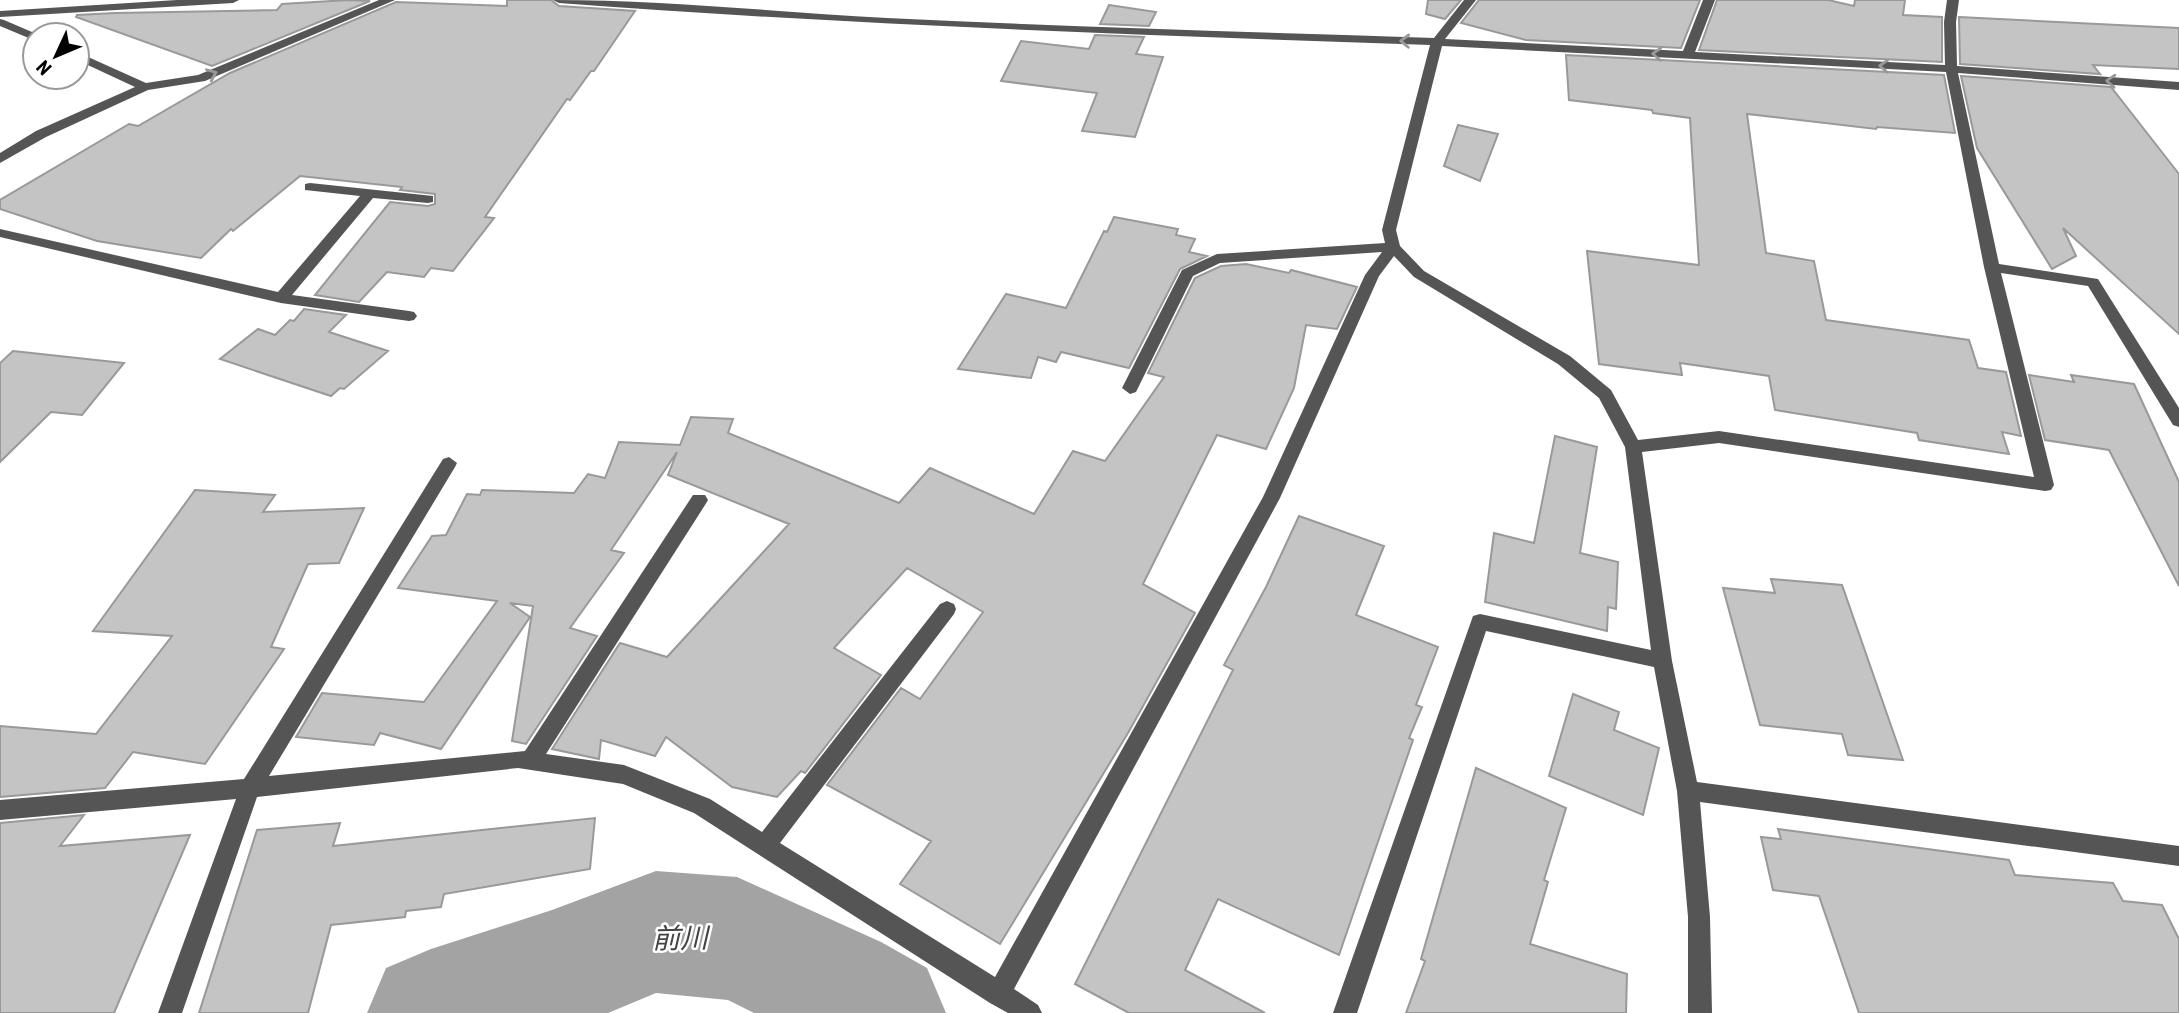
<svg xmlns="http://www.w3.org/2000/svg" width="2179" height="1013" viewBox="0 0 2179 1013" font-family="'Roboto Condensed','Noto Sans JP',sans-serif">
<rect width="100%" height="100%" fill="#fff"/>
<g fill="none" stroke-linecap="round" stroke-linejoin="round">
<!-- river -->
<path fill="#a3a3a3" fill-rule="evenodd" d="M656 871 737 877 881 942 927 968 946 1013H754L728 1000 656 993 608 1013H367L386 968 431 949 552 910Z"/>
</g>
<!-- building -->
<path fill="#c4c4c4" stroke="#999" stroke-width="2" d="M348 0 370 1 212 66 76 17 77 15 115 13 277 10 282 4Z
M507 0H551L559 6 635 11 594 71H591L570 100 567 99 485 217 494 218 453 271 431 268 424 277 387 272 359 302 315 295 390 202 428 206 435 204V194L400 190 402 187 300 176 233 231 231 229 201 258 97 241 0 209V200L129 124 138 126 230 73 396 2 507 6Z
M1428 0H1461L1445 19 1426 14Z
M1479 0H1700L1681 48 1526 40 1461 23Z
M1717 0H1828L1854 6 1855 0H1905L1903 15 1942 17V62L1699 50Z
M1109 5 1156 12 1149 26 1100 24Z
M1959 17 2179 28V69L2093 65 2100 74 1960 64Z
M1095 35 1144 37 1136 54 1163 57 1135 137 1082 131 1097 93 1001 81 1021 41 1089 49Z
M1566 55 1944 75 1955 133 1877 127 1876 129 1747 114 1766 253 1814 261 1826 320 1969 340 1978 368 2006 372 2021 436 2002 432 2009 454 1919 440 1917 433 1775 410 1769 376 1680 363 1682 375 1599 364 1587 251 1699 265 1690 118 1653 113 1652 110 1569 100Z
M1961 76 2111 87 2179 174V334L2063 228 2076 256 2052 269 1977 148Z
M1458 125 1498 134 1480 181 1444 166Z
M1114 217 1178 229 1176 235 1195 239 1189 252 1207 256 1180 269 1129 368 1061 352 1056 362 1038 357 1031 378 958 369 1006 294 1066 308 1104 231 1107 232Z
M1246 264 1289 273 1291 270 1357 287 1337 329 1306 325 1294 388 1266 449 1217 435 1143 584 1195 613 1128 733 1000 944 900 884 931 841 827 785 901 688 920 699 983 612 907 568 834 648 881 675 805 773 801 771 777 797 732 787 666 737 655 756 601 740 599 759 552 749 620 643 667 657 789 524 668 475 677 452 611 550 624 553 570 628 597 636 526 744 512 741 533 606 510 603 530 617 441 749 380 733 374 745 296 737 322 693 424 702 497 601 398 588 432 536 446 535 467 494 480 495 482 490 574 493 588 474 605 478 619 442 680 445 691 417 733 419 728 433 899 503 930 468 1034 514 1073 451 1105 461 1164 377 1148 373 1195 278 1221 266Z
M304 309 346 315 329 332 388 351 344 389 340 388 331 396 220 359 258 329 275 335 290 320 294 321Z
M13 351 124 363 82 415 51 412 0 462V363Z
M2029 375 2074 382 2071 375 2134 384 2179 482V586L2109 450 2045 440Z
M1555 436 1597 447 1580 553 1618 562 1616 609 1608 607 1607 631 1485 602 1494 533 1534 543Z
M195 490 275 495 263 512 364 508 339 563 308 564 271 647 284 649 205 764 133 752 105 788 0 797V726L96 734 172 636 93 631Z
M1299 516 1384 546 1356 615 1438 647 1416 705 1422 707 1409 738 1413 740 1339 955 1218 899 1185 970 1265 1013H1129L1075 984 1233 670 1224 665 1266 587Z
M1771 579 1842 585 1903 760 1848 755 1842 734 1760 725 1723 588 1775 593Z
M1573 694 1619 712 1614 730 1659 748 1643 815 1549 776Z
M1476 768 1566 808 1544 880 1548 882 1530 944 1627 974 1626 1013H1406L1425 961 1421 959Z
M84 815 60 846 190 835 114 1013H0V823Z
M595 818 590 869 444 894 441 907 406 911 405 917 331 925 308 1013H199L257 830 340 823 333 846Z
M1778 829 2009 860 2015 875 2113 883 2123 901 2162 905 2179 939V1013H1859L1819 896 1773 890 1761 837 1781 839Z"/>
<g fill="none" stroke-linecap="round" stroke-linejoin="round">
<!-- minor -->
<path fill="#555" fill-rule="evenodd" d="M177 0H239L233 3 0 17V11Z
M379 0H395L205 81 148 90 46 137 0 163V153L36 131 135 87 77 60V52L146 83 198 75Z
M553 0C665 0 776 12 887 18 1069 27 1252 32 1434 38L1464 0H1476L1445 39 1683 51 1703 0H1715L1695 52 1945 65 1944 22 1947 0H1959L1956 22 1957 66 2179 82V90L1958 73 1999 264 2098 279 2179 408V427L2173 425 2088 286 2001 273 2054 485 2051 490 2045 491 1719 443 1642 452 1672 661 1697 782 2179 846V866L1700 802 1710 917 1712 1013H1688V917L1677 791 1654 667 1486 631 1357 1013H1333L1473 616 1480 614 1651 650 1625 447 1599 398 1558 364 1414 277 1394 256 1379 276 1280 498 1014 989 1038 1005 1042 1013H1008L990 1003 694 813 623 784 518 768 257 797 182 1013H158L236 799 0 820V800L244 779 443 459 449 457 457 463 455 467 269 776 525 751 693 495H705L708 500 705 505 546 754 624 765 710 799 762 832 940 604 947 601 954 604 956 609 954 614 780 843 995 977 1263 497 1365 275 1382 252 1220 263 1193 276 1136 392 1130 394 1122 388 1182 270 1217 254 1385 243 1382 230 1430 45C1139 35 849 25 559 3ZM1442 46 1946 72 1984 267 2034 477 1719 431 1638 440 1611 390 1570 356 1424 271 1400 246 1396 230Z
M0 19 4 20 39 35H35V41L31 39 0 26Z
M310 183 433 196V202L428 203 373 198 292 295 409 311 414 312 417 316 414 320 409 321 281 303 0 237V229L278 292 360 196 305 190V184Z"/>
</g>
<!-- one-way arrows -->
<defs><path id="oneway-chevron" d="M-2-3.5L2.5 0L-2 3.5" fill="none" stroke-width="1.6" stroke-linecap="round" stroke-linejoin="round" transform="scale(1.75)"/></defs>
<g stroke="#999">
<use href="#oneway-chevron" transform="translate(1405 41) rotate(-178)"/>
<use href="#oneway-chevron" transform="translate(1657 54) rotate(-177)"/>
<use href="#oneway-chevron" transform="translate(1884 66) rotate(-177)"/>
<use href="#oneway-chevron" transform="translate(212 74) rotate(-23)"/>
<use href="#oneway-chevron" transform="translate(2111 81) rotate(-176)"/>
</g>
<g text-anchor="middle" stroke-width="5" stroke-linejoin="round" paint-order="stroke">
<!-- near-water labels -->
<g font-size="28" font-style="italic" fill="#444" stroke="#fff">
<text transform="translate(680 938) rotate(-1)" y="10">前川</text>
</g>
</g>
<!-- north arrow -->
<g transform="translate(56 56) rotate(226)"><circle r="33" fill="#ffffff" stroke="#999999" stroke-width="2"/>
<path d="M0-5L12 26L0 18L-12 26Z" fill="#000000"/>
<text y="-10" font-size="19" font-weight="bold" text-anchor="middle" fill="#000000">N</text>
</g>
</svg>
